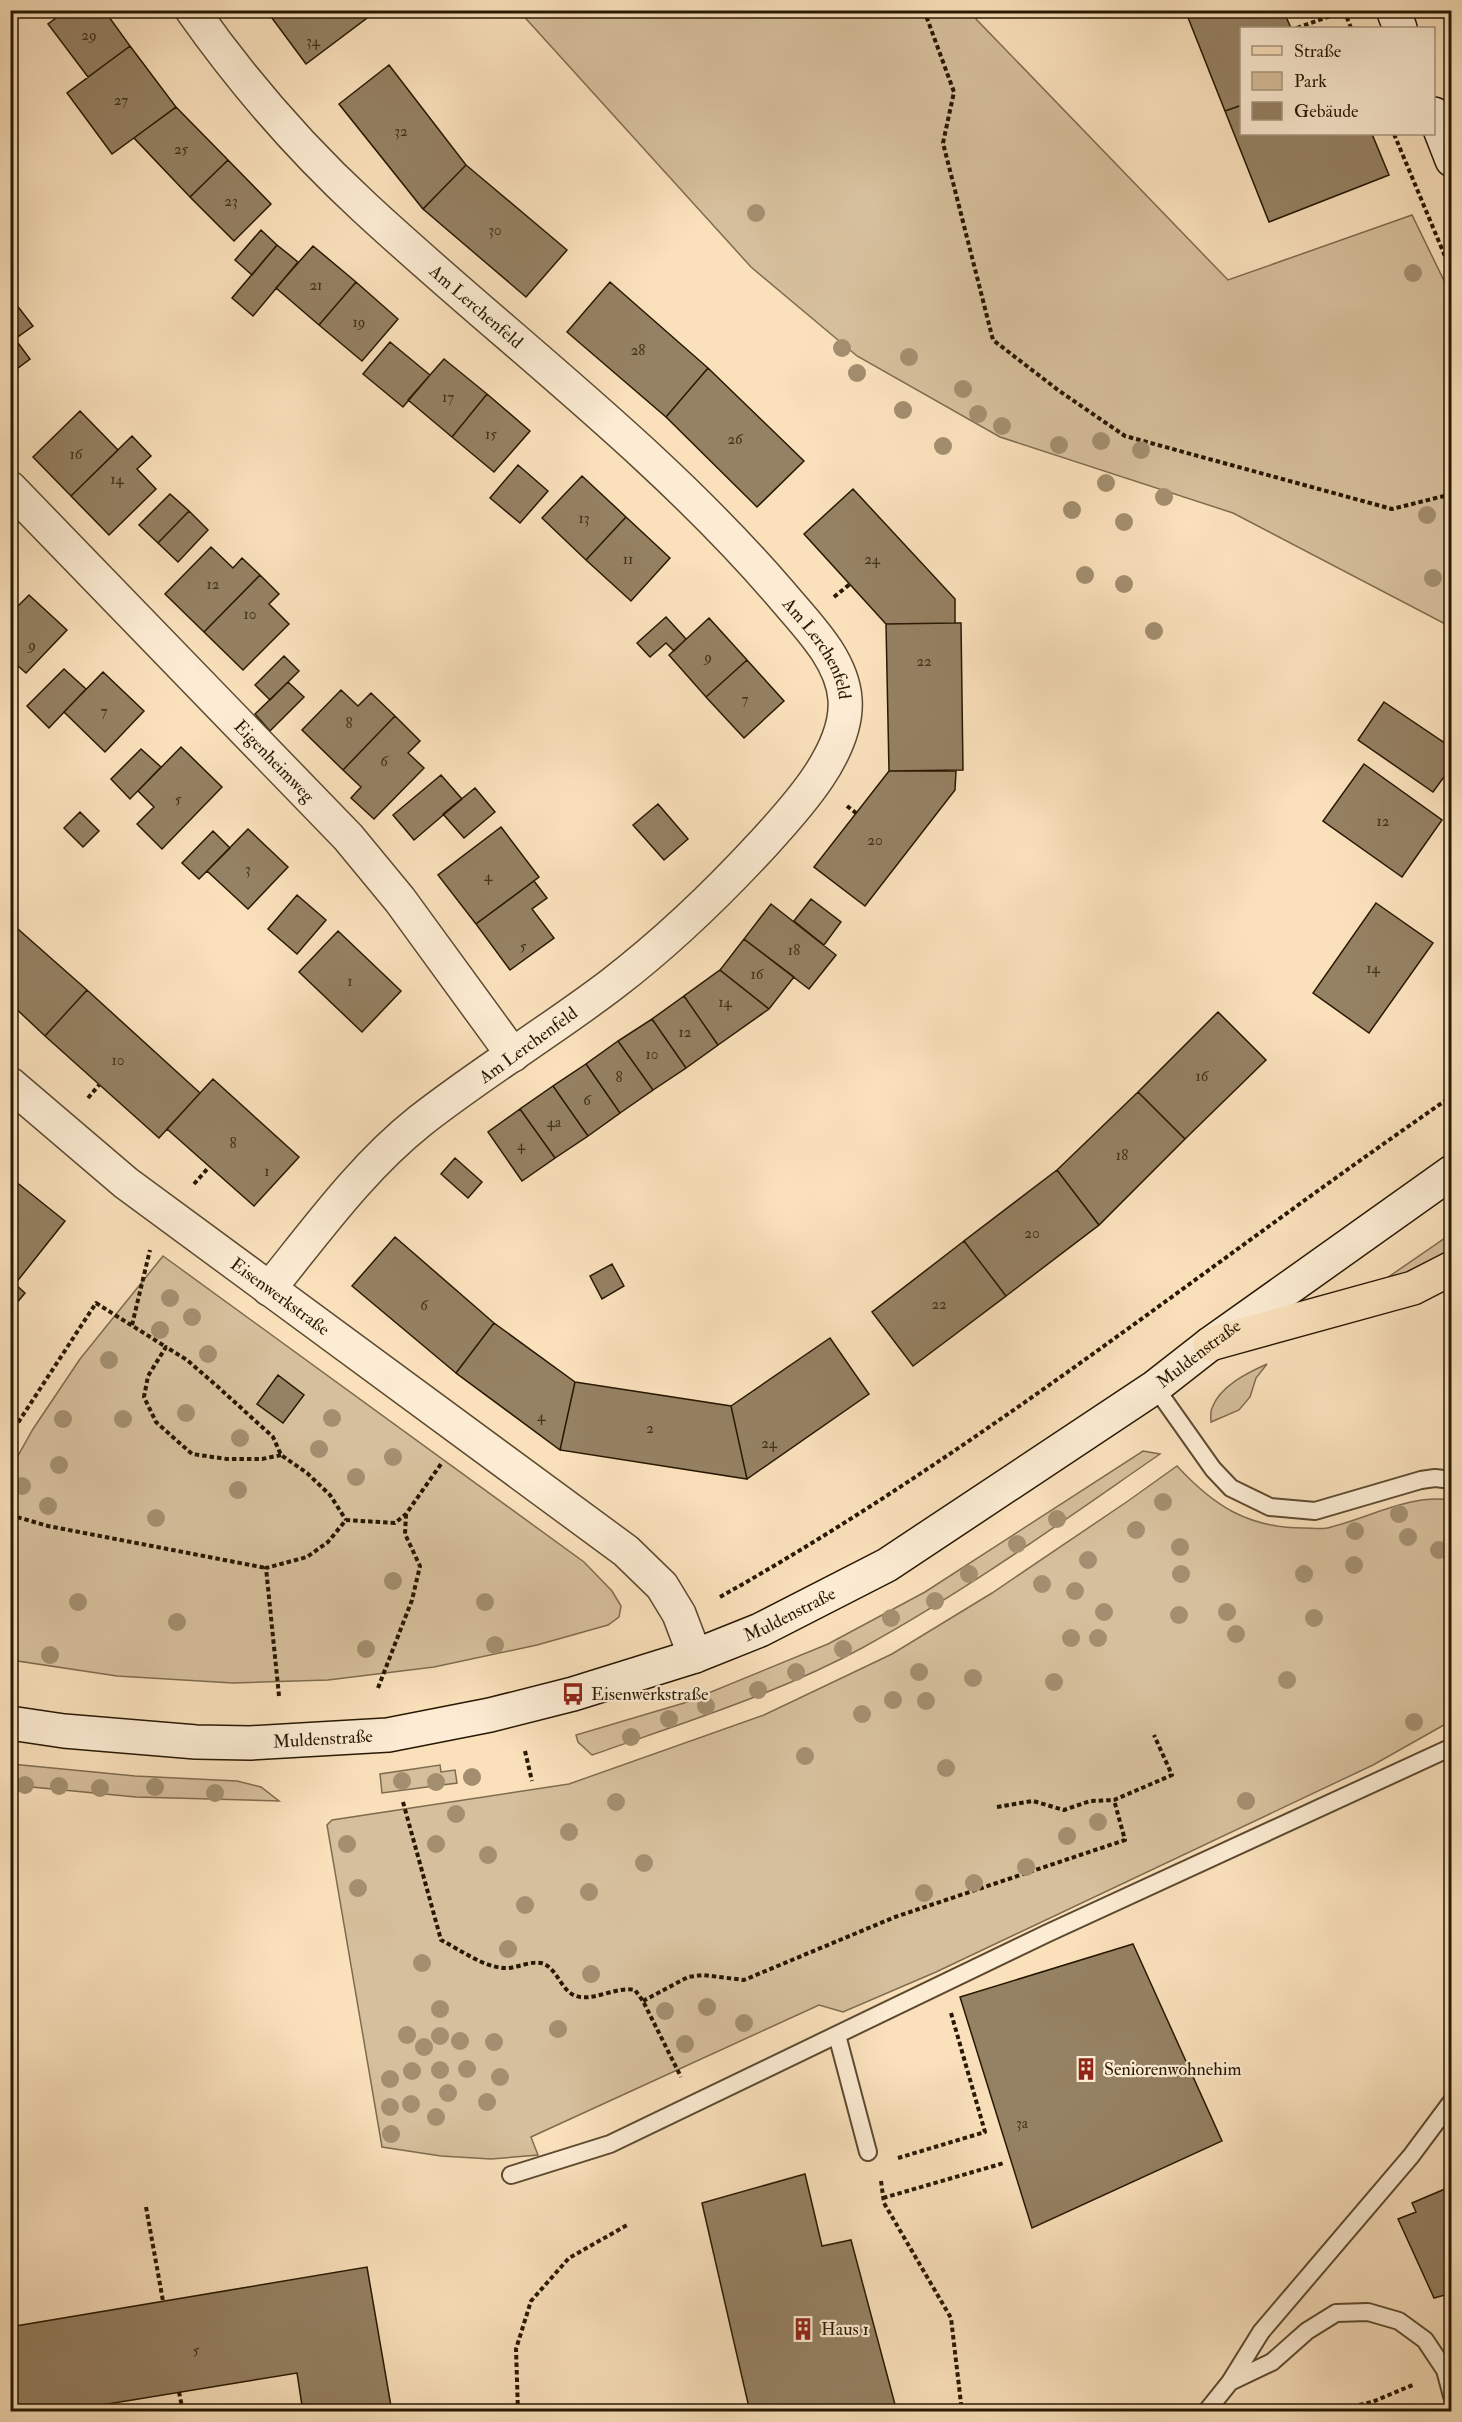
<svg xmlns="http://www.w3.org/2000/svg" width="1462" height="2422" viewBox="0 0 1462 2422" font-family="'IM FELL Double Pica',serif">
<rect width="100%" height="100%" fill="#fae1bc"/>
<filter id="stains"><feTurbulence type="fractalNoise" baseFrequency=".00333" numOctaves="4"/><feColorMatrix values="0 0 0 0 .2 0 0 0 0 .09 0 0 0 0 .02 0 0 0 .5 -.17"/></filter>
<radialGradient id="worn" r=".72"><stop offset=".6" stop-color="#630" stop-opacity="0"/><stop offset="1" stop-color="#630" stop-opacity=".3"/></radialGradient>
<!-- green -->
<path fill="#d6bf9c" stroke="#7e6c4f" stroke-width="1.5" d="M519 11H979L976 19 1228 280 1412 215 1451 295V627L1233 513 1000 437 857 356 751 267Z
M1451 1234V1251L1412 1272 1381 1282Z
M163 1256 584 1562 612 1591 621 1606 619 1617 608 1625 537 1645 434 1667 328 1680 233 1683 117 1676 11 1660 10 1470 33 1429 80 1359Z
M1267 1364 1256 1378 1250 1397 1239 1410 1211 1422C1211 1418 1210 1412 1212 1408 1220 1386 1247 1373 1267 1364Z
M1143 1451 1160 1454C1063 1521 966 1591 862 1648 777 1694 683 1723 592 1755L578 1742 576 1735 684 1703 828 1644 925 1592Z
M1177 1466C1214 1506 1248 1528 1304 1528 1313 1528 1323 1530 1331 1527 1371 1517 1409 1494 1451 1500V1721L1373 1765 936 1972 843 2012 819 2005 531 2137 538 2155 491 2159 441 2156 382 2147 327 1825 332 1820 569 1784 764 1715 892 1654 992 1593 1128 1501Z
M11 1764 135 1776 237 1781 261 1787 279 1801 136 1797 11 1785Z
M440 1765 441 1772 455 1770 457 1783 382 1793 380 1774Z"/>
<!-- building -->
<path fill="#958163" stroke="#271802" stroke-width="1.5" d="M67 10H104L130 46 88 77 48 24Z
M266 10H361L367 18 306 64Z
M1185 10H1283L1291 28H1242V105L1225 111Z
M130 46 176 107 112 154 67 93Z
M389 65 466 165 423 209 339 104Z
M1242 105V134H1372L1389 175 1269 222 1225 111Z
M176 107 228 160 190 197 134 138Z
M228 160 271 204 234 241 190 197Z
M466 165 567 250 526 297 423 209Z
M261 230 277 245 252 275 235 260Z
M277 245 298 262 253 316 232 298Z
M313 246 356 282 319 325 276 288Z
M356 282 398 319 362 361 319 325Z
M610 282 708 368 666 417 567 332Z
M12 299 33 326 15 339 30 359 10 374Z
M390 342 430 375 403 407 363 374Z
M444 359 487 394 452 437 408 400Z
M708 368 804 461 757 507 666 417Z
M487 394 530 431 494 472 452 437Z
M80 411 118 450 71 496 33 457Z
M132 436 151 456 137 469 156 489 109 535 71 496Z
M518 465 548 491 520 523 490 498Z
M582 476 626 517 586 560 542 518Z
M853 489 955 599V623L886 624 804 534Z
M170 494 189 511 158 543 139 525Z
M189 511 208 530 178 562 158 543Z
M626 517 670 558 631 601 586 560Z
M211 547 233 568 242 558 260 575 204 632 165 594Z
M260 575 279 594 269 604 289 624 243 670 204 632Z
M29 595 67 630 26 673 10 659V614Z
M666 617 686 639 674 651 666 643 650 657 637 643Z
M709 618 747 660 706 697 669 655Z
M955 623H961L963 770 889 771 886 624Z
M284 656 299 671 270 700 255 685Z
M747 660 784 701 744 738 706 697Z
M64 669 86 689 49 728 27 706Z
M103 672 144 711 105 752 64 712Z
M288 682 304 697 270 731 255 714Z
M341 690 358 706 371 693 395 716 343 770 302 730Z
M1384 702 1452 748V766L1433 792 1358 740Z
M395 716 420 741 408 753 424 768 374 819 351 798 361 787 343 770Z
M181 747 222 787 162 849 137 824 154 807 138 791Z
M141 749 161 767 130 799 111 779Z
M1364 764 1442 820 1402 877 1323 821Z
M889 771H956L955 790 865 906 814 867Z
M441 775 462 799 414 840 393 815Z
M475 788 495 812 464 838 443 814Z
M658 804 688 839 664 860 633 825Z
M80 812 99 831 83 847 64 828Z
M501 827 539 877 476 924 438 875Z
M248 829 288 867 248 909 207 871Z
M213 831 230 848 199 879 182 863Z
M534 881 547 898 532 909 554 938 510 970 476 924Z
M297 895 326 920 297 954 268 929Z
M811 899 841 922 824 945 794 921Z
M1376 903 1433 943 1369 1033 1313 993Z
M771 904 836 955 809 989 744 939Z
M10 922 87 990 45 1036 10 1003Z
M338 931 401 991 362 1032 299 972Z
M744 939 794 977 769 1009 720 970Z
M720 970 769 1009 718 1045 684 996Z
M87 990 200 1093 159 1138 45 1036Z
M684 996 718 1045 686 1068 652 1019Z
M1218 1012 1266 1060 1185 1139 1138 1092Z
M652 1019 686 1068 653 1090 618 1041Z
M618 1041 653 1090 620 1113 586 1064Z
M586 1064 620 1113 588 1136 553 1086Z
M213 1079 299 1157 254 1206 167 1129Z
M553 1086 588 1136 555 1158 520 1109Z
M1138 1092 1185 1139 1099 1225 1057 1170Z
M520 1109 555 1158 522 1181 488 1132Z
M455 1158 482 1182 468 1198 441 1174Z
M1057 1170 1099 1225 1006 1296 964 1241Z
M10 1177 65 1221 15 1284 25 1293 10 1311Z
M395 1237 494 1323 456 1373 352 1286Z
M964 1241 1006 1296 913 1366 872 1312Z
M612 1264 624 1286 602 1299 590 1276Z
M494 1323 575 1382 560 1450 456 1373Z
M830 1338 869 1394 747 1479 731 1406Z
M278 1375 304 1395 283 1423 257 1404Z
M575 1382 731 1406 747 1479 560 1450Z
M1133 1944 1222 2141 1032 2228 960 1997Z
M805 2174 822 2246 851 2240 897 2412H750L702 2203Z
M1452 2186V2293L1434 2298 1398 2219 1416 2212 1412 2203Z
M367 2267 392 2412H303L297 2373 59 2412H10V2327Z"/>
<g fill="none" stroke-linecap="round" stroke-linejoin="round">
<!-- lane casing -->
<g stroke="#5c4a30" stroke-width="20">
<path id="lane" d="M1155 1387 1213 1469 1231 1488 1270 1507 1315 1511 1421 1480 1435 1478 1452 1480
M837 2035 868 2152
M511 2175 610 2144 1048 1933 1452 1747
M1230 2382 1261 2332 1411 2156 1452 2101
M1206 2412 1230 2382 1272 2362 1307 2331 1336 2313 1368 2312 1399 2321 1425 2340 1445 2370 1452 2396"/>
</g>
<!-- street casing -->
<g stroke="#5c4a30" stroke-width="36">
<g id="street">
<path id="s1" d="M192 10C242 81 300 148 364 207 503 336 656 449 780 593 805 623 842 658 845 699 849 751 796 808 763 844 716 895 666 943 611 985 549 1032 481 1073 420 1121 361 1168 316 1231 269 1289"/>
<path id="s2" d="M10 488 348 837 400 900 513 1055"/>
<path id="s3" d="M10 1084 126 1183 626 1551 662 1586 679 1614 695 1656"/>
</g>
</g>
<!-- secondary casing -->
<g stroke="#271802" stroke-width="36">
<g id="secondary">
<path d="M1393 10 1400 28"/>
<path d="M1434 114 1452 160"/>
<path id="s4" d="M10 1723 64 1731 196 1742 250 1743 388 1735 490 1715 573 1694 695 1656 760 1630 887 1565 1155 1387 1210 1344 1452 1172"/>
</g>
</g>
<!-- primary casing -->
<g stroke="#271802" stroke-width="36">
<path id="primary" d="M1210 1344 1413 1288 1452 1268"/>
</g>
<!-- path -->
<path stroke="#271802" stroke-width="4" stroke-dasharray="4.5 3" stroke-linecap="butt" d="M924 10 954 92 943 143 993 340 1058 390 1125 436 1392 509 1452 494
M1344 10 1351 28
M1297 28 1344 11
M1394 134 1452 273
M834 597 850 584
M847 806 856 813
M88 1098 99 1085
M194 1184 209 1167
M132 1325 150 1250
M10 1435 96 1303 166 1347
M1446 1447 1452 1430
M281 1455 262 1459H227L192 1454 156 1422 144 1397 148 1376 166 1347 187 1360 217 1386 273 1437 281 1455 307 1473 330 1495 346 1520
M10 1515 48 1526 266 1568
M720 1597C978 1452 1208 1264 1452 1096
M378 1688 412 1600 420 1566 405 1534 406 1515
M279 1696 266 1568 307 1557 328 1542 346 1520 395 1523 406 1514 441 1464
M525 1751 532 1781
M403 1802 441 1940C459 1949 483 1967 504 1968 516 1969 533 1959 544 1964 558 1970 561 1991 576 1996 593 2002 616 1986 635 1990L643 2001 681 2077
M997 1807 1033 1801 1064 1810 1090 1801 1114 1800 1172 1775 1154 1735
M643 2001 688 1977 703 1975 744 1980 895 1917 1125 1840 1114 1800
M898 2158 985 2132 951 2013
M881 2181 884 2203 951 2318 962 2412
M883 2198 1004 2163
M146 2207 163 2301
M179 2392 183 2412
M518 2412 516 2349 531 2301 569 2258 629 2224
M1330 2412 1372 2402 1415 2384"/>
<!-- lane -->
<use href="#lane" stroke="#fcecd3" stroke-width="16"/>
<!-- street -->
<use href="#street" stroke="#fcecd3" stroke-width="33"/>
<!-- secondary -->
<use href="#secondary" stroke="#fcecd3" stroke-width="33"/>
<!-- primary -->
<use href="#primary" stroke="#fae1bc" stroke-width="33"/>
</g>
<!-- trees -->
<g fill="#a38e6f">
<circle cx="756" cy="213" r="9"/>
<circle cx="1413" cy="273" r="9"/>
<circle cx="842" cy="348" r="9"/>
<circle cx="909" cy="357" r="9"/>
<circle cx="857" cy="373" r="9"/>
<circle cx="963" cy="389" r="9"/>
<circle cx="903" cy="410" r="9"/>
<circle cx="978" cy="414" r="9"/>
<circle cx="1002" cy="426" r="9"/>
<circle cx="1101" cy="441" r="9"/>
<circle cx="1059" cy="445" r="9"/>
<circle cx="943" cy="446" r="9"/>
<circle cx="1141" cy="450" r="9"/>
<circle cx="1106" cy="483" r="9"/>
<circle cx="1164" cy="497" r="9"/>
<circle cx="1072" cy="510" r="9"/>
<circle cx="1427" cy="515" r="9"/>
<circle cx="1124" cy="522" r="9"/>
<circle cx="1085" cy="575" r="9"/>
<circle cx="1433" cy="578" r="9"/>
<circle cx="1124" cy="584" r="9"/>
<circle cx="1154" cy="631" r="9"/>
<circle cx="170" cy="1298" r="9"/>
<circle cx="192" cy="1317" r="9"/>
<circle cx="160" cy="1330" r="9"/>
<circle cx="208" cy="1354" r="9"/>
<circle cx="109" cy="1360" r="9"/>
<circle cx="186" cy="1413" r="9"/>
<circle cx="332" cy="1418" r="9"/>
<circle cx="63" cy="1419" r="9"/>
<circle cx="123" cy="1419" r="9"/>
<circle cx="240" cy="1438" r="9"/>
<circle cx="319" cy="1449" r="9"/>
<circle cx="393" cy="1457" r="9"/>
<circle cx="59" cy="1465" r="9"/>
<circle cx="356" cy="1477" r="9"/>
<circle cx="22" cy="1486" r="9"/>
<circle cx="238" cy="1490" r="9"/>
<circle cx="1163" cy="1502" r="9"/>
<circle cx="48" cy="1506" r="9"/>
<circle cx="1399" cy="1514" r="9"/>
<circle cx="156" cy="1518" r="9"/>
<circle cx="1057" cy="1519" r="9"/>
<circle cx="1136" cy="1530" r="9"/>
<circle cx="1355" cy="1531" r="9"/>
<circle cx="1408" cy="1537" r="9"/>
<circle cx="1017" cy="1544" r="9"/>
<circle cx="1180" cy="1547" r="9"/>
<circle cx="1439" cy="1550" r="9"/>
<circle cx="1088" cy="1560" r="9"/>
<circle cx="1354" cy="1565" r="9"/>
<circle cx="969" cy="1574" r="9"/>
<circle cx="1181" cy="1574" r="9"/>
<circle cx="1304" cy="1574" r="9"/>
<circle cx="393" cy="1581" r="9"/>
<circle cx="1042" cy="1584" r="9"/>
<circle cx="1075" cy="1591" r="9"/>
<circle cx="935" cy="1601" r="9"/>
<circle cx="78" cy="1602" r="9"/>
<circle cx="485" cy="1602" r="9"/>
<circle cx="1104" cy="1612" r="9"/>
<circle cx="1227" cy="1612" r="9"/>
<circle cx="1179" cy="1615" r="9"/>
<circle cx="891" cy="1618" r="9"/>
<circle cx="1314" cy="1618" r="9"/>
<circle cx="177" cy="1622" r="9"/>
<circle cx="1236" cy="1634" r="9"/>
<circle cx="1071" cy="1638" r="9"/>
<circle cx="1098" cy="1638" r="9"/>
<circle cx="495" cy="1645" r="9"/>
<circle cx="366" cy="1649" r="9"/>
<circle cx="843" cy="1649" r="9"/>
<circle cx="50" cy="1655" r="9"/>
<circle cx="796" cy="1672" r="9"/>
<circle cx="919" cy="1672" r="9"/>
<circle cx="973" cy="1678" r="9"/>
<circle cx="1287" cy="1680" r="9"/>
<circle cx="1054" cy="1682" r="9"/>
<circle cx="758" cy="1690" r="9"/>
<circle cx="893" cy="1700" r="9"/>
<circle cx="926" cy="1701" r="9"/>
<circle cx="706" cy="1706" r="9"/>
<circle cx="862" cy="1714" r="9"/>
<circle cx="669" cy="1719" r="9"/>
<circle cx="1414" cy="1722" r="9"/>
<circle cx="631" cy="1737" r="9"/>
<circle cx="805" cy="1756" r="9"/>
<circle cx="946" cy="1768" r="9"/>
<circle cx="472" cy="1777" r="9"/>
<circle cx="402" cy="1781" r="9"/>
<circle cx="436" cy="1782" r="9"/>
<circle cx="25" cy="1785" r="9"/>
<circle cx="59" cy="1786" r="9"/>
<circle cx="155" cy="1787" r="9"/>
<circle cx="100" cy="1788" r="9"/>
<circle cx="215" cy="1793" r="9"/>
<circle cx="1246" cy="1801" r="9"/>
<circle cx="616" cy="1802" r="9"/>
<circle cx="456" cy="1814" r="9"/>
<circle cx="1098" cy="1822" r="9"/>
<circle cx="569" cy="1832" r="9"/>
<circle cx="1067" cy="1836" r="9"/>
<circle cx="347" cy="1844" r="9"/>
<circle cx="436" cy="1844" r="9"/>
<circle cx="488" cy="1855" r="9"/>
<circle cx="644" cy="1863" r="9"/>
<circle cx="1026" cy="1867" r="9"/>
<circle cx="974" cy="1883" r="9"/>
<circle cx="358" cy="1888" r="9"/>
<circle cx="589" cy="1892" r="9"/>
<circle cx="924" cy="1893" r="9"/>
<circle cx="525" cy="1905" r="9"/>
<circle cx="508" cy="1949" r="9"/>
<circle cx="422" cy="1963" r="9"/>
<circle cx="591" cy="1974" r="9"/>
<circle cx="707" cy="2007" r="9"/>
<circle cx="440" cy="2009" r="9"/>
<circle cx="665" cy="2011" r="9"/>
<circle cx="744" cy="2023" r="9"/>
<circle cx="558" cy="2029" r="9"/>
<circle cx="407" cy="2035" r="9"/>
<circle cx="440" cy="2036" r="9"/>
<circle cx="460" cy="2041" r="9"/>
<circle cx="494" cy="2042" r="9"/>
<circle cx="685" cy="2044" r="9"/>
<circle cx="424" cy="2047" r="9"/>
<circle cx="467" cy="2069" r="9"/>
<circle cx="440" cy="2070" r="9"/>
<circle cx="412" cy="2071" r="9"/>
<circle cx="500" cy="2077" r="9"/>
<circle cx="390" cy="2079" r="9"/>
<circle cx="448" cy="2093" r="9"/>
<circle cx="487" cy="2102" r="9"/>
<circle cx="411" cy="2104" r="9"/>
<circle cx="390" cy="2107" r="9"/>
<circle cx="436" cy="2117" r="9"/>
<circle cx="391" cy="2134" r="9"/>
</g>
<!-- icons -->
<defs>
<g id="bus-bare" transform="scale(1.8)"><path d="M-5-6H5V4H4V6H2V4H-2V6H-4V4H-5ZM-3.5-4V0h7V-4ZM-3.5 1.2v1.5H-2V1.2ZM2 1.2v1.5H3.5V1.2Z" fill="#8f2418" stroke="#fcecd3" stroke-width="2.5" paint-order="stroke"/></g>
<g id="building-bare" transform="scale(1.8)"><path d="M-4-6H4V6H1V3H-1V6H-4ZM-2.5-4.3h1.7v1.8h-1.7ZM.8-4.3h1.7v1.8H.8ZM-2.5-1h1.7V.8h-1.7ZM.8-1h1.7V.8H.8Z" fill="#8f2418" stroke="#fcecd3" stroke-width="2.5" paint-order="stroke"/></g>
</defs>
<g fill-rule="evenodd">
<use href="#bus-bare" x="573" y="1694"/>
<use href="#building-bare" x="1086" y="2069"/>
<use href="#building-bare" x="803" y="2329"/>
</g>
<g text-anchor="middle" stroke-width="4.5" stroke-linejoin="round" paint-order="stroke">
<!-- number labels -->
<g font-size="15" fill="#42321a">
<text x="89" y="40">29</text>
<text x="313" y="46">34</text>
<text x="121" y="105">27</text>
<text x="401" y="136">32</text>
<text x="181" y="154">25</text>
<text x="231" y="206">23</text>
<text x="495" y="235">30</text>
<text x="316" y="290">21</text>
<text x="359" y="327">19</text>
<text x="638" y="355">28</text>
<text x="448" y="402">17</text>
<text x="491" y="439">15</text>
<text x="735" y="444">26</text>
<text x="76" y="459">16</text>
<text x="117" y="484">14</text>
<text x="584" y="523">13</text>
<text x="628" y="564">11</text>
<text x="872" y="564">24</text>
<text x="213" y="589">12</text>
<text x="250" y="619">10</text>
<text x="32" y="650">9</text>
<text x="708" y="662">9</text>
<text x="924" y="666">22</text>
<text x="745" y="704">7</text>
<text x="104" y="716">7</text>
<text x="349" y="728">8</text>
<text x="384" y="766">6</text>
<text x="178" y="804">5</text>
<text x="1383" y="826">12</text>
<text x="875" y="845">20</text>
<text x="248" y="874">3</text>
<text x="488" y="881">4</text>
<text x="523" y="951">5</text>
<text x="794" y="955">18</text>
<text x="1373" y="973">14</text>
<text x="757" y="979">16</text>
<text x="350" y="986">1</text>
<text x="725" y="1007">14</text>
<text x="685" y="1037">12</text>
<text x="652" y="1059">10</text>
<text x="118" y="1065">10</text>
<text x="1202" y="1081">16</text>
<text x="619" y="1082">8</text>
<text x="587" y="1105">6</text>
<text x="554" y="1127">4a</text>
<text x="233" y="1148">8</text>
<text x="521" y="1150">4</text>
<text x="1122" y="1160">18</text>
<text x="267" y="1176">1</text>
<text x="1032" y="1238">20</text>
<text x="939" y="1309">22</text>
<text x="424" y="1310">6</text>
<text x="541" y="1421">4</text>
<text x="650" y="1433">2</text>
<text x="769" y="1448">24</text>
<text x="1022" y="2128">3a</text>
<text x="196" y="2355">5</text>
</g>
<!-- street labels -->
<g font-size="18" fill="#271802" stroke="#fcecd3">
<text dy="6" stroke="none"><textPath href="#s1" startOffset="412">Am Lerchenfeld</textPath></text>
<text dy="6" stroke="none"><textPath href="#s1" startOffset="898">Am Lerchenfeld</textPath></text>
<text dy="6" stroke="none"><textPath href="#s2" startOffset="380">Eigenheimweg</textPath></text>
<text transform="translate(528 1045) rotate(-36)" y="6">Am Lerchenfeld</text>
<text dy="6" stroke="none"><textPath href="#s3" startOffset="344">Eisenwerkstraße</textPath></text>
<text dy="6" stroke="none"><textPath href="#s4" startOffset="1286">Muldenstraße</textPath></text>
<text dy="6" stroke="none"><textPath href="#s4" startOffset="800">Muldenstraße</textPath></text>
<text dy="6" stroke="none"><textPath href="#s4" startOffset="314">Muldenstraße</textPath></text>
</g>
<!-- poi labels -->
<g font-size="18" fill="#271802" stroke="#fcecd3" text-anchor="start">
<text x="591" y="1700">Eisenwerkstraße</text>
<text x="1104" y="2075">Seniorenwohnehim</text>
<text x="821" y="2335">Haus 1</text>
</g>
</g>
<!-- margin -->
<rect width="1462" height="2422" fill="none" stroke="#fae1bc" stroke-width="36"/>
<rect x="12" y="12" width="1438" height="2398" fill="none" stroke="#271802" stroke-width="3"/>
<rect x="18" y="18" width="1426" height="2386" fill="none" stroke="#271802" stroke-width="1.5"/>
<!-- legend -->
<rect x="1240" y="27" width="195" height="108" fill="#fcecd3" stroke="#a7977f" stroke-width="1.5"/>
<rect x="1252" y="46" width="30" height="9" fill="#fae1bc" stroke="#a7977f" stroke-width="1.5"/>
<text x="1294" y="57" font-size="18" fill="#271802">Straße</text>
<rect x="1252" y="72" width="30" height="18" fill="#d6bf9c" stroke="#a7977f" stroke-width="1.5"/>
<text x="1294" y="87" font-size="18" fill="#271802">Park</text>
<rect x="1252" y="102" width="30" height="18" fill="#958163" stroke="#a7977f" stroke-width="1.5"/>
<text x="1294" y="117" font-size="18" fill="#271802">Gebäude</text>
<rect width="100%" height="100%" filter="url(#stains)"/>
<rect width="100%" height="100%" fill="url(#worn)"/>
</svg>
